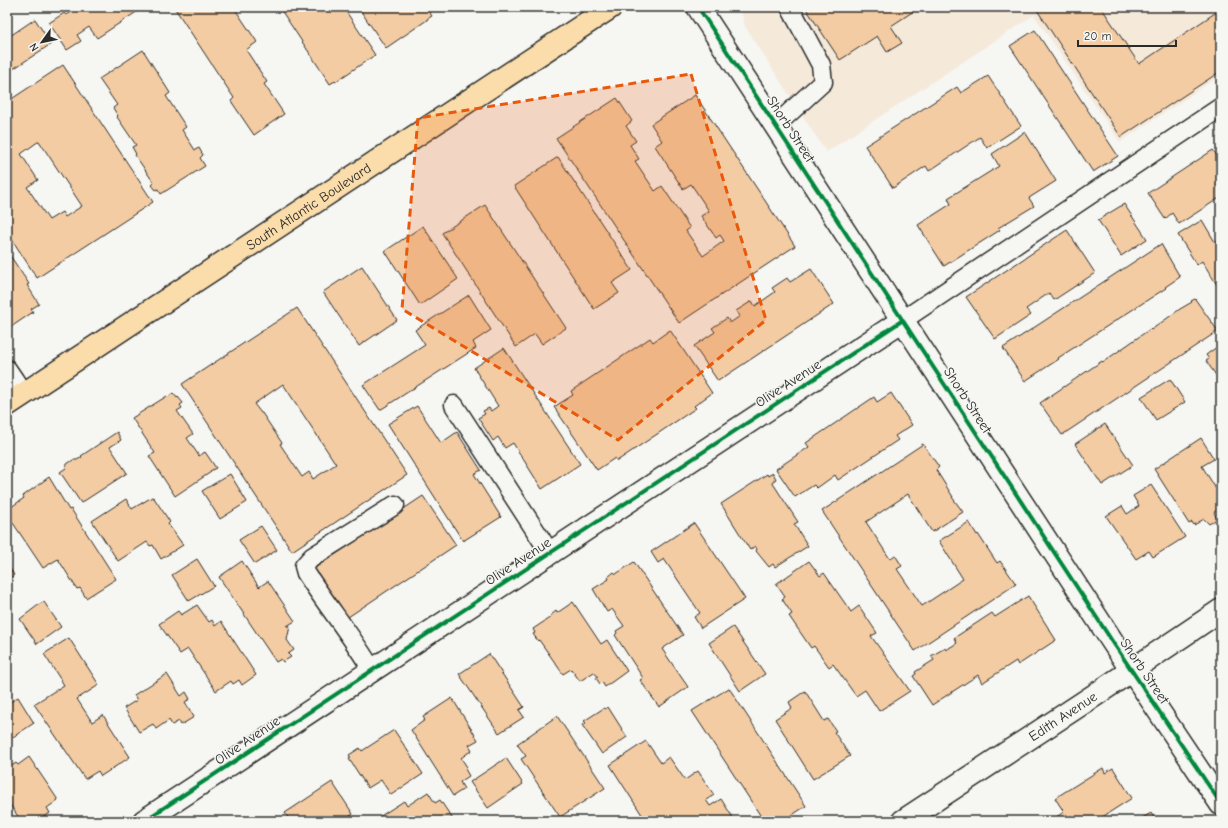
<svg xmlns="http://www.w3.org/2000/svg" width="1228" height="828" viewBox="0 0 1228 828" font-family="'Comic Neue',sans-serif">
<rect width="100%" height="100%" fill="#f6f6f2"/>
<filter id="ink" filterUnits="userSpaceOnUse"><feTurbulence type="fractalNoise" baseFrequency=".025" numOctaves="2"/><feDisplacementMap in="SourceGraphic" scale="8" xChannelSelector="R" yChannelSelector="G"/><feConvolveMatrix kernelMatrix="1 2 1 2 8 2 1 2 1" color-interpolation-filters="sRGB"/></filter>
<g filter="url(#ink)">
<!-- built -->
<path fill="#f5e9da" d="M740 7H1221V75L1120 142 1034 15 826 152 745 26Z"/>
<!-- building -->
<path fill="#f3cca3" stroke="#2b2b2b" fill-rule="evenodd" d="M66 7H144L97 38 89 27 77 35 81 41 67 50 49 23 64 13 66 15 70 13Z
M174 7H239L235 9 257 42 246 50 267 82 264 84 284 114 254 135 231 101 234 98Z
M279 7H343L375 55 335 82V81L330 84Z
M358 7H426L432 16 427 19V20L386 48Z
M805 7H920L891 26 902 43 887 52 877 36 840 60Z
M1035 7H1101L1139 64 1221 9V71L1121 137Z
M35 19 51 44 7 73V38Z
M1035 30 1118 156 1093 172 1010 46Z
M143 50 170 93 166 96 186 127 182 130 195 150 199 148 203 155 200 158 205 166 161 194 158 189 156 190 152 185 154 183 135 155 136 154 132 147 136 145 117 117 118 116 113 108 117 105 99 79Z
M63 65 153 202 37 278 7 232V102ZM39 141 82 206 65 217 62 212 49 220 27 187 38 180 21 154Z
M988 76 1021 126 987 148 980 137 929 171 926 166 893 188 865 146 957 87 961 93Z
M695 95 795 246 679 323 556 138 617 98 632 121 626 126 636 141 630 145 639 159 635 161 655 191 662 186 690 228 686 231 703 256 724 241 720 235 716 238 701 216 709 211 691 184 683 189 655 146 662 141 651 124Z
M1025 132 1056 181 1029 198 1034 206 998 228 1000 230 944 266 918 225 951 204 948 198 999 166 992 154Z
M1213 150 1221 161V197L1179 224 1172 213 1165 219 1148 193Z
M558 157 632 270 612 283 619 293 594 309 514 186Z
M1124 204 1147 239 1121 256 1098 220Z
M485 205 566 328 542 344 535 334 516 347 442 233Z
M1202 220 1215 242 1221 238V287L1219 288 1202 261 1197 265 1178 235Z
M423 226 458 279 420 305 385 251Z
M1067 230 1095 273 1054 300 1049 293 1026 309 1031 315 995 339 966 297Z
M1161 244 1180 277 1165 287 1166 288 1058 358 1059 359 1025 381 1003 348Z
M7 251 29 284 27 285 39 304 31 309 33 312 11 327 9 324 7 325Z
M362 266 397 320 359 346 323 292Z
M811 269 834 304 718 381 694 346 715 332 712 328 727 318 730 323 740 316 736 311 752 301 755 306 775 292 772 288 787 278 790 282Z
M469 295 491 330 473 342 476 348 380 410 363 385 425 345 415 330Z
M1195 299 1218 331 1062 435 1040 403 1102 361 1103 362 1150 329 1151 330 1180 309 1192 302 1191 301Z
M297 308 407 475 292 551 182 384ZM283 384 336 464 313 479 309 472 302 477 280 444 282 443 262 413H261L254 404Z
M670 330 712 393 694 406 696 408 617 461 615 458 597 470 554 407 573 395 571 391 650 338 653 342Z
M1221 344V376L1218 378 1206 361 1209 359 1206 355Z
M504 348 580 464 542 489 513 443 505 448 498 437 493 441 478 418 485 414 483 411 489 408 491 411 498 406 474 368Z
M1170 379 1185 402 1156 420 1141 397Z
M173 393 177 398 178 397 183 403 180 405 182 408 177 411 193 434 187 438 199 456 205 452 216 468 210 471 211 472 175 496 149 456 155 453 132 418 167 396 168 397Z
M891 393 912 425 895 436 898 440 838 480 835 475 817 488 814 485 795 497 776 469 809 447 806 443 874 397 877 402Z
M417 406 441 443 457 432 481 470 474 474 501 517 463 541 388 424Z
M1105 424 1133 465 1102 485 1075 444Z
M117 432 121 440 110 447 127 473 81 503 60 472 66 468 67 464 73 460H77L82 457 81 456Z
M1201 438 1214 459 1202 466 1221 497V504L1219 505 1221 507 1214 512 1217 519 1209 524 1204 519 1194 525 1192 522 1189 524 1154 469Z
M923 444 939 467 936 470 953 497H952L963 512 932 532 908 494 866 522 890 559 895 555 902 566 897 569 922 606 963 579 939 541 969 522 977 535 978 534 997 563 1000 561 1016 584 915 651 822 511Z
M773 473 776 479 772 482 798 522 794 524 808 546 775 567 773 564 769 567 756 551 757 549 755 546 750 550 721 504 767 474 768 476Z
M230 474 247 502 220 519 202 491Z
M49 477 69 510 71 509 116 579 86 598 80 588 77 589 58 559 43 568 7 514V510L24 498 23 496Z
M1151 485 1185 537 1153 557 1149 551 1136 559 1106 516 1122 506 1127 514 1139 506 1133 496Z
M423 496 456 545 345 619 312 570Z
M152 497 154 498 170 522 168 524 183 545 161 559 153 545 150 546 147 542 118 561 92 521 126 499 132 509Z
M694 523 745 599 701 628 694 617 700 613 664 559 658 563 651 552Z
M261 526 277 550 255 564 239 540Z
M197 559 214 586 189 601 172 575Z
M242 561 259 587 268 581 295 621 287 626H290L287 640 294 650 288 654 291 657 283 662 281 659 276 662 219 577Z
M809 561 820 576 824 573 851 612 859 606 877 633 871 636 910 691 879 711 865 690 856 696 833 664 829 667 814 646 811 648 789 616 792 614 782 599 785 597 776 584Z
M634 562 683 635 662 649 688 687 659 707 640 680 643 678 615 635 617 633 616 631 624 626 612 609 607 612 593 589 609 579 608 577 614 572 616 574Z
M7 564 14 575 7 579Z
M1028 596 1056 640 1018 665 1016 661 982 683 978 675 932 705 913 676 916 674 915 672 934 660 931 656 945 648 946 650 957 643 954 638 992 613 995 617Z
M44 602 61 627 37 644 20 619 41 603Z
M573 602 601 644 607 640 627 671 605 687 602 682 600 684 596 678 598 677 594 672 580 681 571 669 563 674 539 640 538 641 533 634 535 633 533 629 551 617 550 616 556 611 557 613Z
M197 605 209 622 212 620 215 626 221 621 256 675 242 685 239 680 233 684 231 681 216 691 188 649 180 654 159 624 178 611 181 615Z
M733 627 765 674 740 691 709 643Z
M69 638 99 685 77 699 92 722 103 715 130 757 101 776 98 771 85 779 34 704 64 685 44 654Z
M489 654 524 707 519 710 524 717 499 733 459 674Z
M167 674 181 696 186 692 190 699 185 702 194 717 181 725 179 721 172 725 169 720 156 729 153 724 139 732 124 708 137 700 134 695Z
M729 688 806 806 783 821H764L692 711Z
M805 691 824 721 828 719 836 731 834 732 850 756 813 779 775 719 792 708 789 702Z
M18 697 34 723 7 741V704Z
M452 698 478 740 469 745 472 750 461 758 467 767 465 769 469 776 460 782 464 789 453 796 411 730 425 720 423 717Z
M608 707 627 737 602 754 582 725 586 723 584 721 604 708 605 709Z
M557 716 605 788 560 817 521 759 526 756 517 744Z
M394 730 423 774 391 795 381 780 368 788 349 759 351 758 349 755 360 748 362 751Z
M646 741 661 763 669 757 685 780 698 771 714 795 706 800 710 806 721 799 735 821H646L610 765Z
M29 757 58 800 47 808 50 813 38 821H21L7 800V769L16 763 18 765Z
M506 758 523 784 488 808 470 782Z
M1103 768 1105 773 1113 768 1132 798 1096 821H1050L1064 812 1055 798Z
M332 782 353 814 343 821H290L285 813Z
M428 792 435 803 440 800 454 821H382L379 817 404 801 407 806Z
M1151 813 1156 821H1137Z"/>
<g fill="none" stroke-linecap="round" stroke-linejoin="round">
<!-- service casing -->
<g stroke="#2b2b2b" stroke-width="21">
<path id="service" d="M776 125 823 82 821 65 791 9V7
M903 320 1221 107
M7 369 24 394
M454 405 550 553
M372 670C352 636 327 606 306 573L304 566 312 557 395 505"/>
</g>
<!-- minor casing -->
<g stroke="#2b2b2b" stroke-width="25">
<g id="minor">
<path d="M698 7 1114 644 1221 804"/>
<path d="M144 821 903 320"/>
<path id="s1" d="M903 821 1095 695 1221 610"/>
</g>
</g>
<!-- primary casing -->
<g stroke="#2b2b2b" stroke-width="25">
<g id="primary">
<path id="s2" d="M7 405 611 7"/>
</g>
</g>
<!-- service -->
<use href="#service" stroke="#f6f6f2" stroke-width="18"/>
<!-- minor -->
<use href="#minor" stroke="#f6f6f2" stroke-width="22"/>
<!-- primary -->
<use href="#primary" stroke="#faddab" stroke-width="22"/>
<!-- cycleway casing -->
<g stroke="#f6f6f2" stroke-width="6">
<path id="cycleway" d="M698 7 1114 644 1221 804
M144 821 903 320"/>
</g>
<!-- cycleway -->
<use href="#cycleway" stroke="#00873e" stroke-width="4"/>
</g>
</g>
<!-- marked area -->
<path fill="#e8590c" fill-opacity="0.2" stroke="#e8590c" stroke-width="3" stroke-dasharray="8 5" stroke-linejoin="round" d="M691 74 766 320 618 440 402 309 418 118Z"/>
<g text-anchor="middle" stroke-width="3" stroke-linejoin="round" paint-order="stroke">
<!-- street labels -->
<g font-size="14" fill="#2b2b2b" stroke="#f6f6f2">
<text transform="translate(791 129) rotate(57)" y="5">Shorb Street</text>
<text dy="5" stroke="none"><textPath href="#s2" startOffset="361">South Atlantic Boulevard</textPath></text>
<text transform="translate(788 383) rotate(-33)" y="5">Olive Avenue</text>
<text transform="translate(968 400) rotate(57)" y="5">Shorb Street</text>
<text transform="translate(518 561) rotate(-33)" y="5">Olive Avenue</text>
<text transform="translate(1145 671) rotate(56)" y="5">Shorb Street</text>
<text dy="5" stroke="none"><textPath href="#s1" startOffset="191">Edith Avenue</textPath></text>
<text transform="translate(247 740) rotate(-34)" y="5">Olive Avenue</text>
</g>
</g>
<!-- margin -->
<rect width="1228" height="828" fill="none" stroke="#f6f6f2" stroke-width="24"/>
<rect x="12" y="12" width="1204" height="804" fill="none" stroke="#2b2b2b" stroke-width="1.5" filter="url(#ink)"/>
<!-- north arrow -->
<g transform="translate(42 42) rotate(237)" stroke="#f6f6f2" stroke-width="3" paint-order="stroke">
<path d="M0-3L7 15L0 10L-7 15Z" fill="#2b2b2b"/>
<text y="-6" font-size="11" font-weight="bold" text-anchor="middle" fill="#2b2b2b">N</text>
</g>
<!-- scale -->
<path d="M1078 40v6h98v-6" fill="none" stroke="#2b2b2b" stroke-width="2"/>
<text x="1084" y="40" font-size="12" fill="#2b2b2b" stroke="#f6f6f2" stroke-width="3" paint-order="stroke">20 m</text>
</svg>
